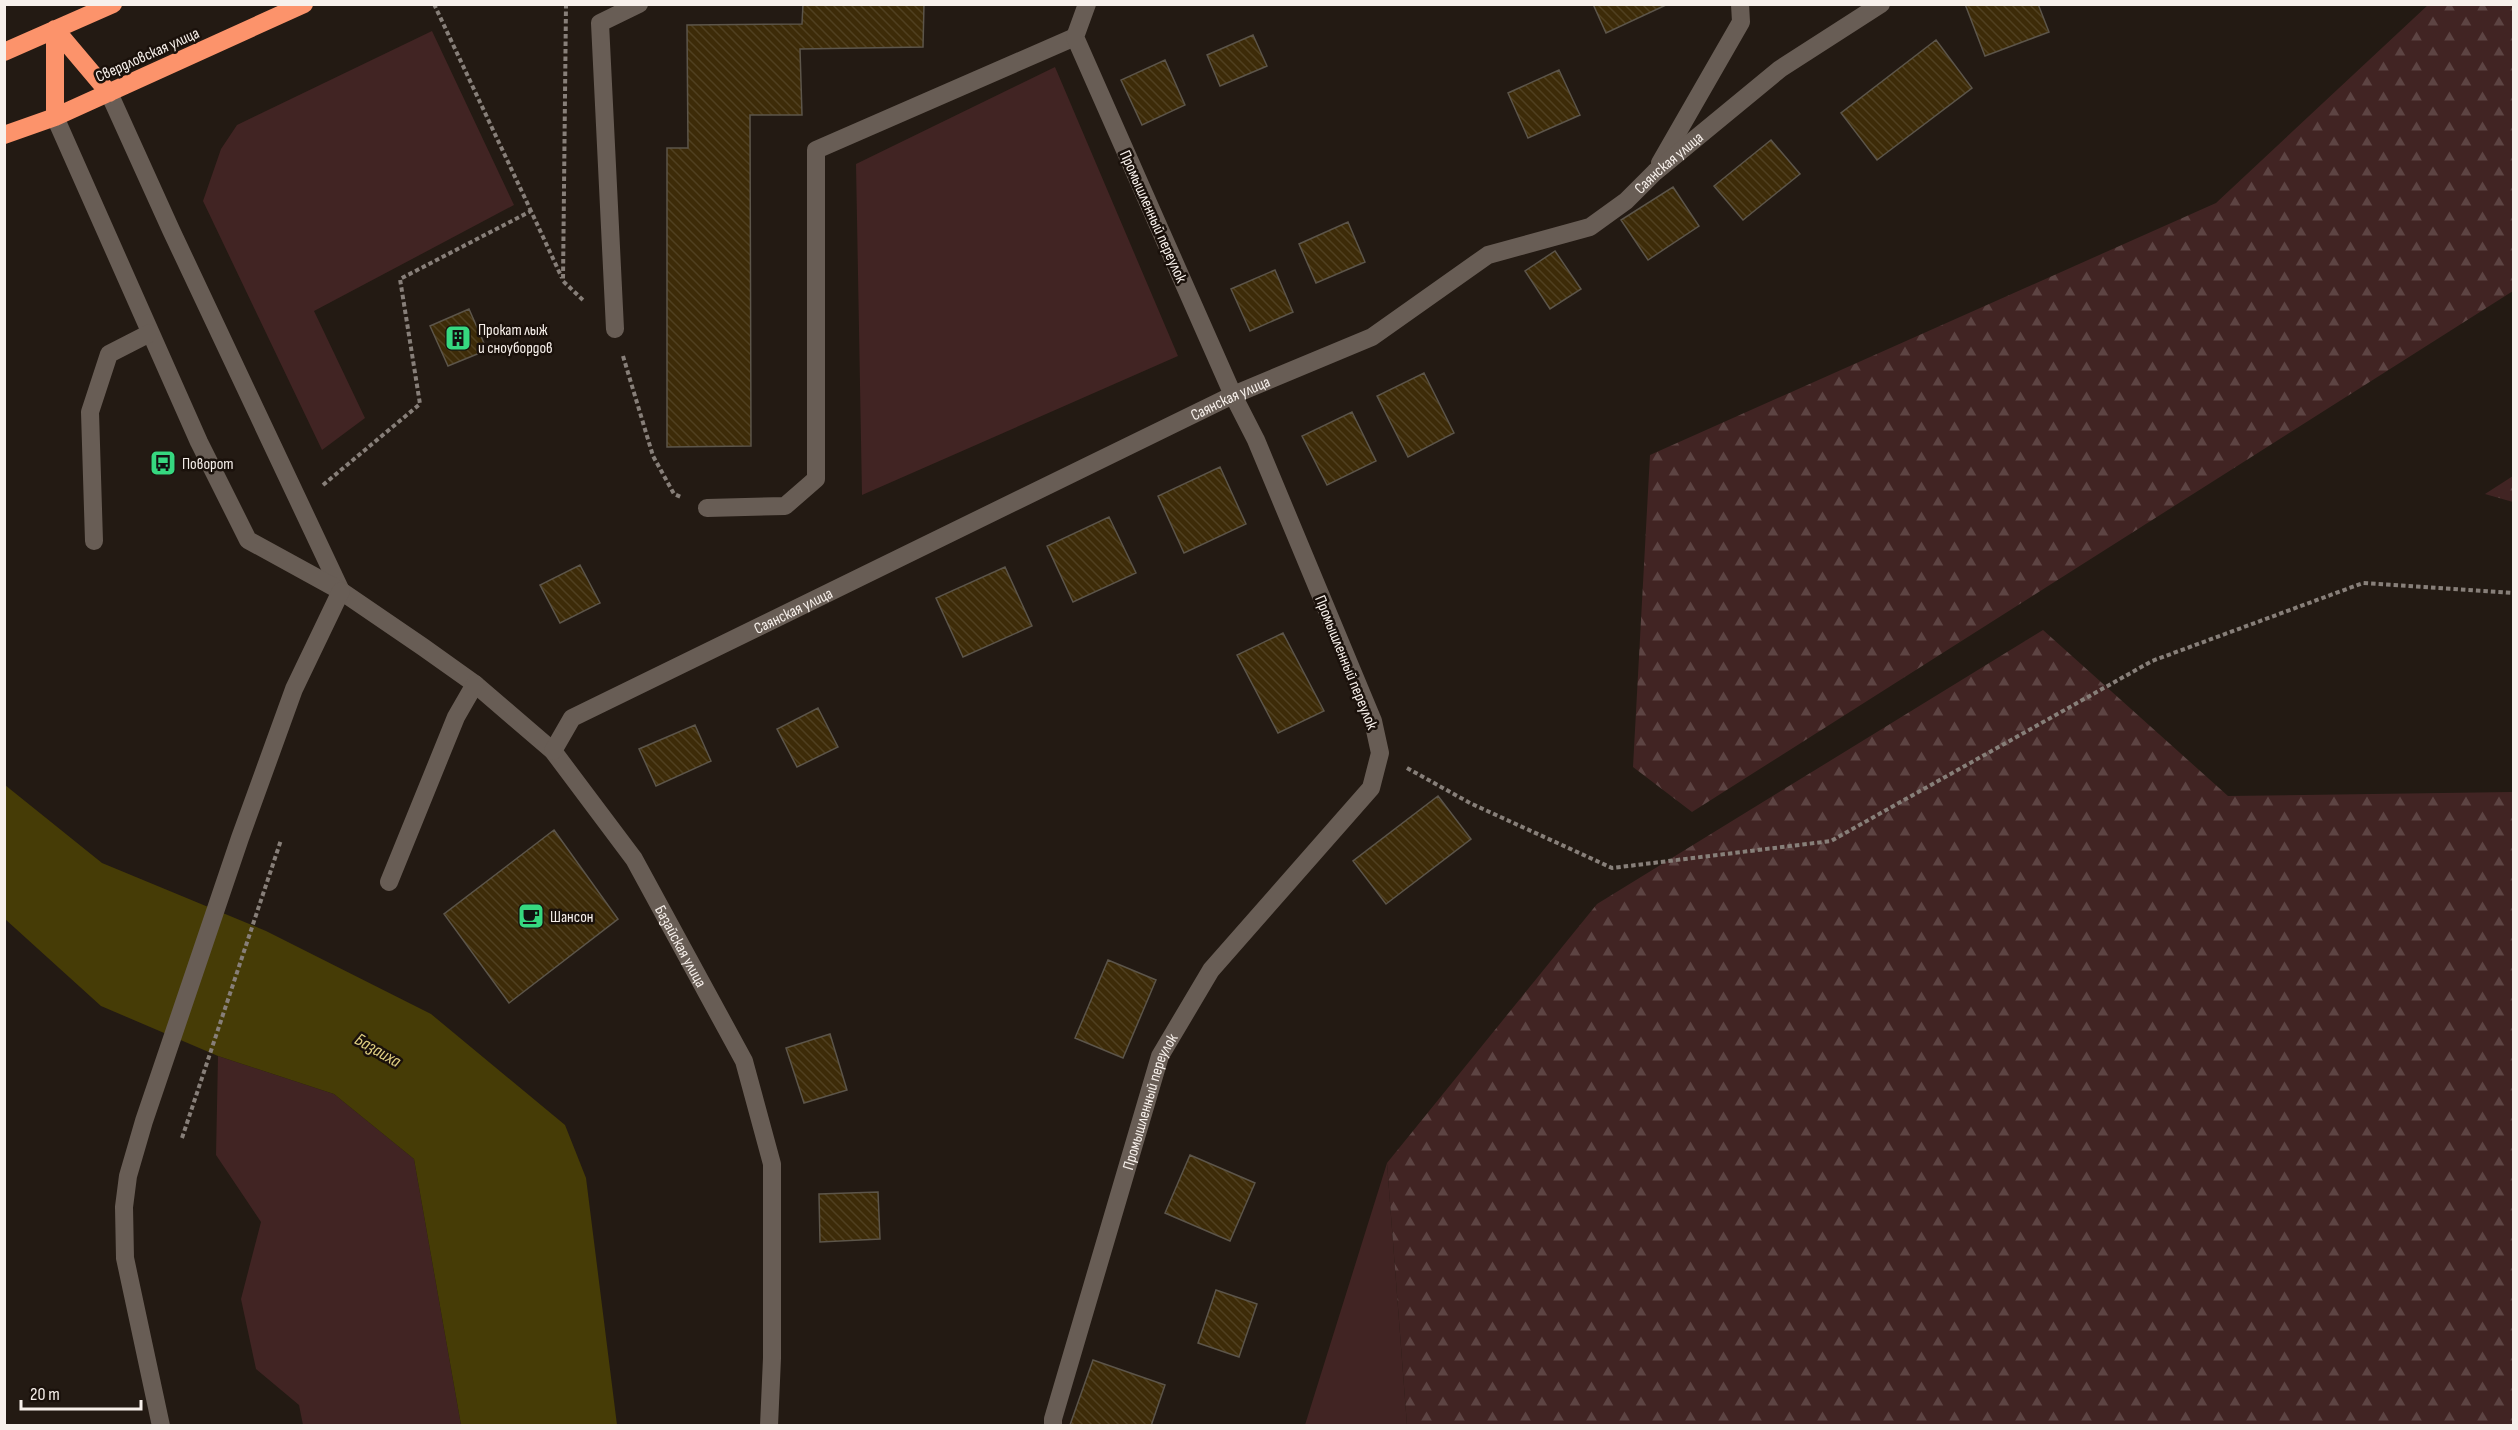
<svg xmlns="http://www.w3.org/2000/svg" width="2518" height="1430" viewBox="0 0 2518 1430" font-family="'Sofia Sans Condensed',sans-serif">
<defs>
<pattern id="forest-firs" width="22" height="20" patternUnits="userSpaceOnUse" patternTransform="scale(1.5)"><rect width="22" height="20" fill="#412423"/><path d="M5 1l3.5 6h-7zM16 11l3.5 6h-7z" fill="#5d4443"/></pattern>
<pattern id="building-back-hatch" width="6" height="6" patternUnits="userSpaceOnUse" patternTransform="scale(1.5)"><rect width="6" height="6" fill="#3d2b08"/><path d="M-1 5l2 2M0 0l6 6M5-1l2 2" fill="none" stroke="#504020"/></pattern>
</defs>
<rect width="100%" height="100%" fill="#231a13"/>
<!-- green -->
<path fill="#412423" d="M432 31 514 205 314 311 365 418 322 450 203 201 221 149 237 125Z
M1055 67 1178 356 862 495 856 164Z
M218 1056 334 1094 414 1159 461 1425H303L299 1405 256 1369 241 1299 261 1222 216 1155Z
M1387 1163 1407 1425H1305Z"/>
<!-- forest -->
<path fill="url(#forest-firs)" d="M2428 5H2513V291L1692 812 1633 767 1650 455 2216 203Z
M2513 476V502L2485 494Z
M2043 630 2228 796 2513 792V1425H1407L1387 1163 1597 904Z"/>
<!-- water -->
<path fill="#463c06" d="M5 785 102 863 266 931 431 1014 565 1125 586 1178 617 1425H461L414 1159 334 1094 218 1056 101 1006 5 919Z"/>
<!-- building -->
<path fill="url(#building-back-hatch)" stroke="#5c554a" stroke-width="1.5" d="M803 4H924L923 47 800 49 802 115H750L751 446 667 447V148H688L687 25 802 24Z
M1593 4H1666V5L1606 33Z
M1965 4H2038L2049 32 1985 56Z
M1253 35 1267 66 1220 86 1207 55Z
M1936 40 1972 88 1877 160 1841 113Z
M1165 60 1185 105 1142 125 1121 80Z
M1559 70 1580 115 1528 138 1508 93Z
M1771 140 1800 174 1743 220 1714 186Z
M1673 187 1699 226 1648 260 1621 220Z
M1348 222 1365 262 1316 283 1299 244Z
M1555 251 1581 289 1550 309 1525 271Z
M1275 270 1293 312 1250 331 1231 289Z
M469 309 487 350 448 366 430 326Z
M1424 373 1454 433 1408 457 1377 396Z
M1352 412 1376 461 1327 485 1302 436Z
M1220 467 1246 524 1184 553 1158 496Z
M1109 517 1136 573 1073 602 1047 546Z
M580 565 600 603 560 623 540 585Z
M1005 567 1032 626 963 657 936 598Z
M1283 633 1324 711 1278 733 1237 655Z
M818 708 838 747 797 767 777 729Z
M695 725 711 761 656 786 639 749Z
M1438 796 1471 839 1386 904 1353 861Z
M554 830 618 919 509 1003 444 914Z
M1108 960 1156 980 1123 1058 1075 1038Z
M830 1034 847 1090 804 1103 786 1048Z
M1190 1155 1255 1183 1230 1241 1165 1213Z
M878 1192 880 1239 820 1242 819 1194Z
M1216 1290 1257 1304 1239 1357 1198 1343Z
M1093 1360 1165 1385 1151 1426 1070 1425Z"/>
<g fill="none" stroke-linecap="round" stroke-linejoin="round">
<!-- path -->
<path stroke="#877f79" stroke-width="4" stroke-dasharray="4.5 3" stroke-linecap="butt" d="M434 4 531 211
M566 4 563 281 584 301
M623 356 653 456 674 494 681 497
M323 485 420 404 400 279 531 211 562 278
M1407 768 1470 803 1612 868 1831 841 2152 661 2363 583 2514 593
M182 1138 281 840"/>
<!-- minor -->
<g stroke="#685d55" stroke-width="18">
<path d="M109 93 171 230 341 591"/>
<path id="s1" d="M55 117 199 442 248 540 341 591 423 647 475 684 553 751 634 859 744 1061 772 1164V1358L769 1426"/>
<path d="M1660 163 1741 22 1740 4"/>
<path d="M615 329 600 23 639 4"/>
<path d="M707 508 785 506 816 479V150L1075 37"/>
<path d="M94 541 90 412 109 354 150 333"/>
<path id="s2" d="M553 751 572 718 1233 395 1372 337 1488 255 1590 227 1626 201 1655 172 1780 69 1881 4"/>
<path d="M389 882 456 717 475 684"/>
<path d="M161 1426 125 1258 124 1207 128 1176 144 1121 240 838 294 689 341 591"/>
<path id="s3" d="M1053 1426V1419L1160 1056 1211 970 1371 788 1380 753 1373 721 1256 440 1233 395 1075 37 1087 4"/>
</g>
<!-- highway -->
<path stroke="#fc936b" stroke-width="18" d="M55 29V117
M55 29 109 93
M4 52 113 4
M4 135 55 117 304 4"/>
</g>
<!-- icons -->
<defs>
<g id="building-square" transform="scale(1.35)"><rect x="-9" y="-9" width="18" height="18" rx="4" fill="#36d880" stroke="#1a110b"/><path d="M-4-6H4V6H1V3H-1V6H-4ZM-2.5-4.3h1.7v1.8h-1.7ZM.8-4.3h1.7v1.8H.8ZM-2.5-1h1.7V.8h-1.7ZM.8-1h1.7V.8H.8Z" fill="#111"/></g>
<g id="bus-square" transform="scale(1.35)"><rect x="-9" y="-9" width="18" height="18" rx="4" fill="#36d880" stroke="#1a110b"/><path d="M-5-6H5V4H4V6H2V4H-2V6H-4V4H-5ZM-3.5-4V0h7V-4ZM-3.5 1.2v1.5H-2V1.2ZM2 1.2v1.5H3.5V1.2Z" fill="#111"/></g>
<g id="cafe-square" transform="scale(1.35)"><rect x="-9" y="-9" width="18" height="18" rx="4" fill="#36d880" stroke="#1a110b"/><path d="M-5.5-4.5H6V0H3Q3 3.5 0 3.5H-2.5Q-5.5 3.5-5.5 0ZM3-3.2v2h1.7v-2ZM-6 4.5H4V6H-6Z" fill="#111"/></g>
</defs>
<g fill-rule="evenodd">
<use href="#building-square" x="458" y="338"/>
<use href="#bus-square" x="163" y="463"/>
<use href="#cafe-square" x="531" y="916"/>
</g>
<g text-anchor="middle" stroke-width="5" stroke-linejoin="round" paint-order="stroke">
<!-- street labels -->
<g font-size="16" fill="#f7f0eb" stroke="#1a110b">
<text transform="translate(147 54) rotate(-24)" y="6">Свердловская улица</text>
<text dy="6" stroke="none"><textPath href="#s2" startOffset="1274">Саянская улица</textPath></text>
<text transform="translate(1154 216) rotate(66)" y="6">Промышленный переулок</text>
<text dy="6" stroke="none"><textPath href="#s2" startOffset="770">Саянская улица</textPath></text>
<text dy="6" stroke="none"><textPath href="#s2" startOffset="284">Саянская улица</textPath></text>
<text transform="translate(1347 662) rotate(68)" y="6">Промышленный переулок</text>
<text dy="6" stroke="none"><textPath href="#s1" startOffset="1071">Базайская улица</textPath></text>
<text dy="6" stroke="none"><textPath href="#s3" startOffset="339">Промышленный переулок</textPath></text>
</g>
<!-- poi labels -->
<g font-size="16" fill="#f7f0eb" stroke="#1a110b" text-anchor="start">
<text x="478" y="335">Прокат лыж<tspan x="478" dy="18">и сноубордов</tspan></text>
<text x="182" y="469">Поворот</text>
<text x="550" y="922">Шансон</text>
</g>
<!-- water labels -->
<g font-size="18" font-style="italic" fill="#e0cf82" stroke="#1a110b">
<text transform="translate(378 1050) rotate(30)" y="6">Базаиха</text>
</g>
</g>
<!-- border -->
<rect width="2518" height="1430" fill="none" stroke="#f7f0eb" stroke-width="12"/>
<!-- scale -->
<path d="M21 1400v9h120v-9" fill="none" stroke="#f7f0eb" stroke-width="3"/>
<text x="30" y="1400" font-size="18" fill="#f7f0eb" stroke="#1a110b" stroke-width="4.5" paint-order="stroke">20 m</text>
</svg>
